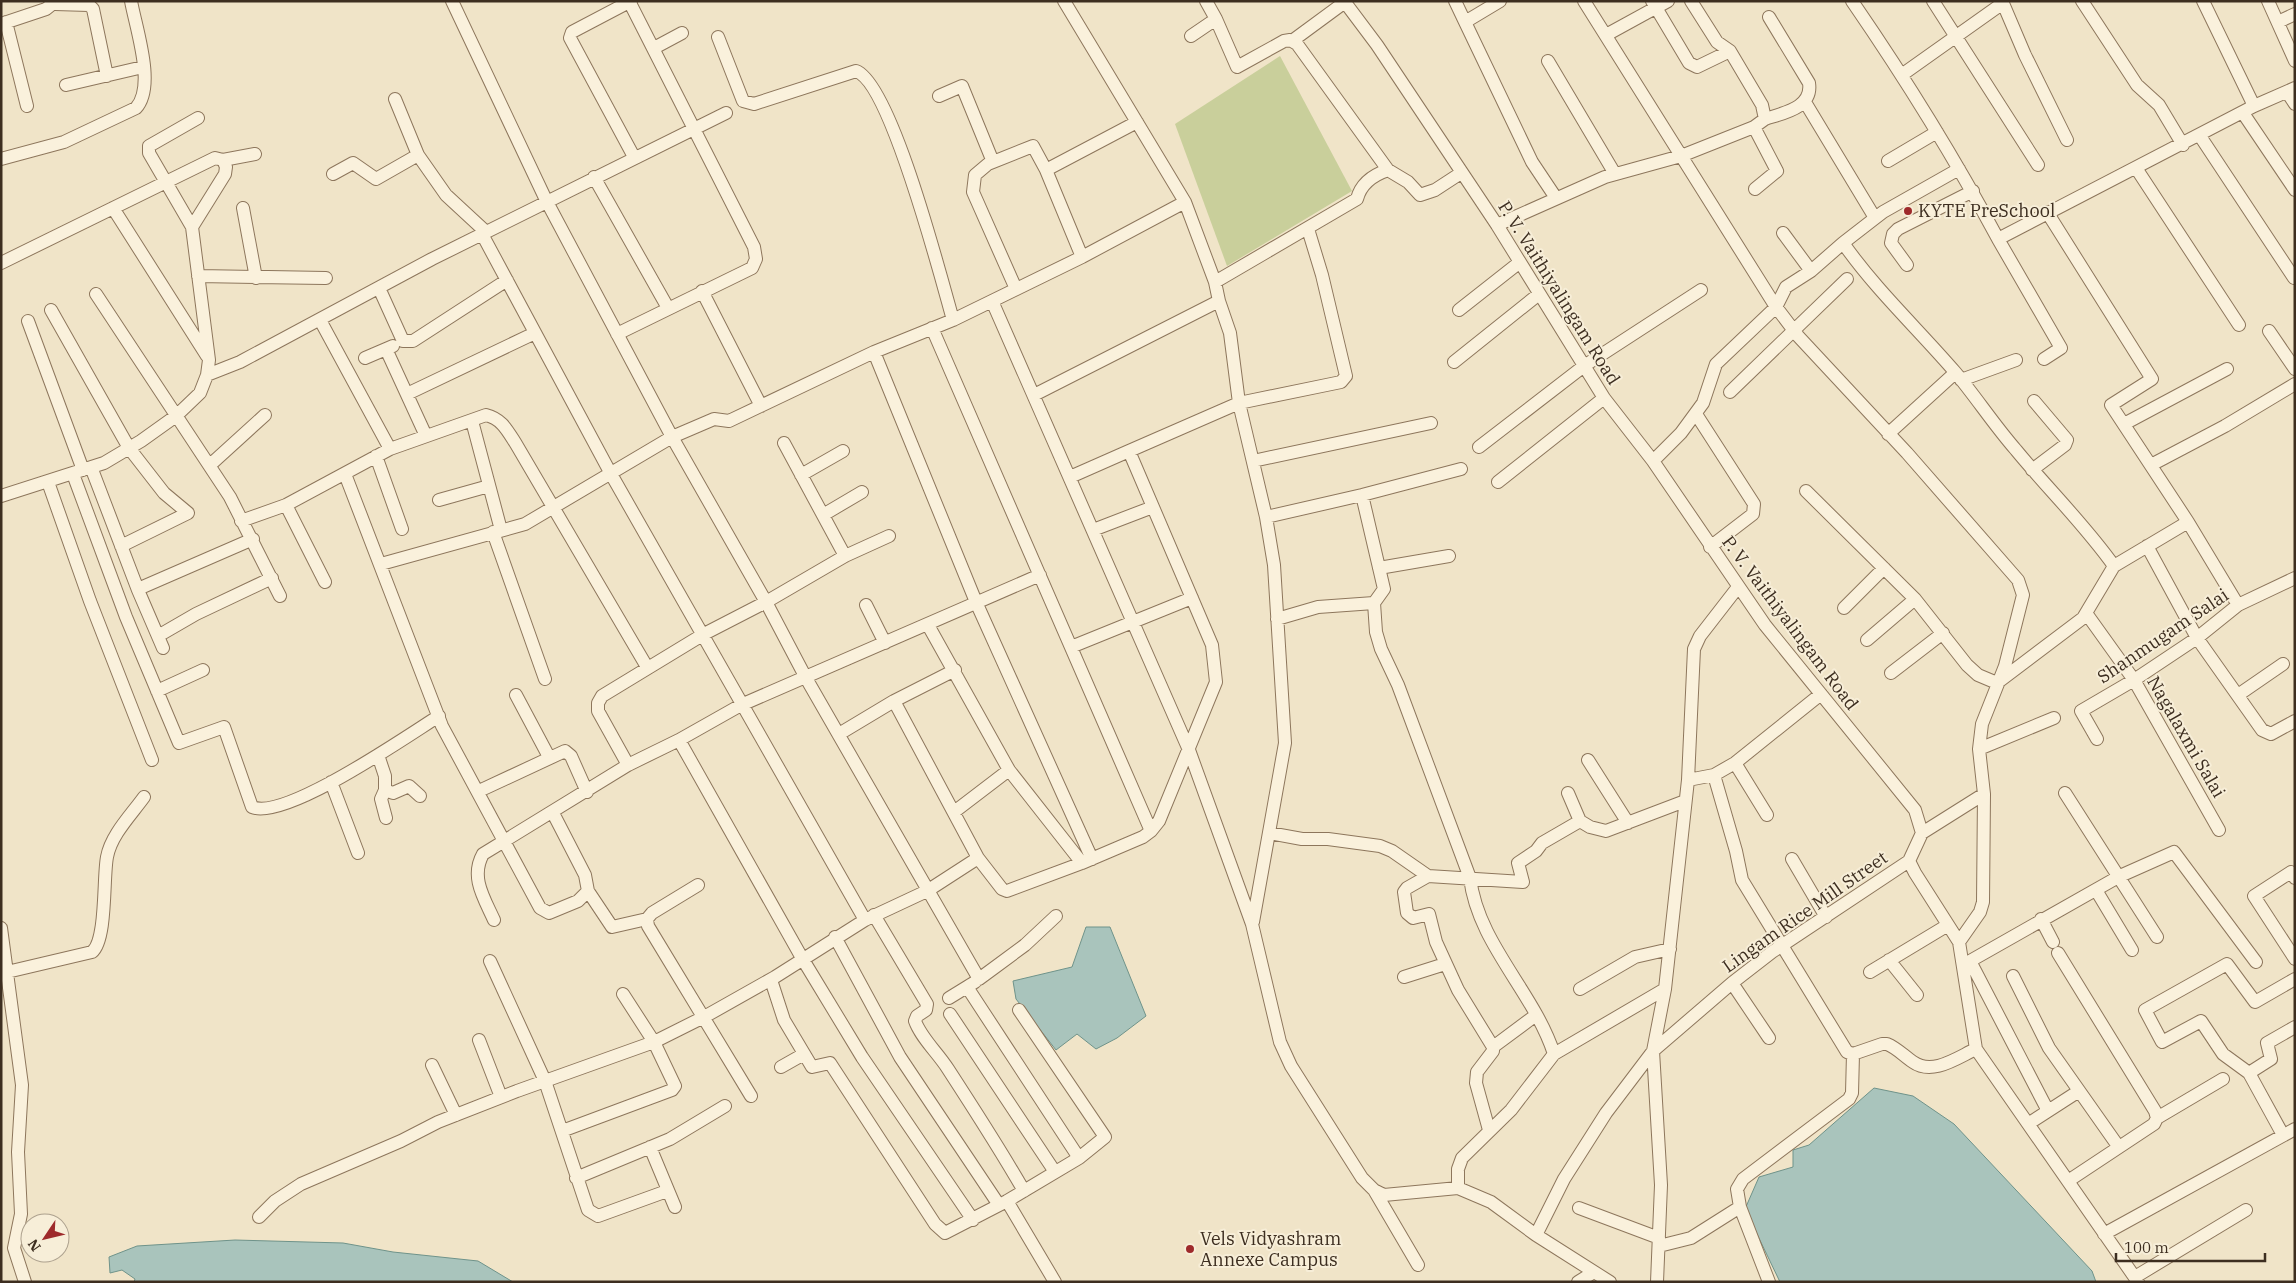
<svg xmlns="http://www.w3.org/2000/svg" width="2296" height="1283" viewBox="0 0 2296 1283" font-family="'IBM Plex Serif',serif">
<rect width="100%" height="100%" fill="#f0e4c8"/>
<!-- green -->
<path fill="#c9cf9b" d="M1280 56 1352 191 1227 266 1175 124Z"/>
<!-- water -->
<path fill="#a9c4bc" stroke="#6f938a" d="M1086 927H1110L1146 1016 1117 1038 1096 1049 1077 1034 1056 1050 1016 999 1013 981 1072 967Z
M1874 1088 1913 1096 1954 1124 2092 1271 2096 1282H1780L1745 1209 1759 1177 1793 1167V1150L1809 1145Z
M235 1240 343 1243 393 1252 478 1261 513 1282H134L135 1279 122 1270 110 1273 109 1257 137 1246Z"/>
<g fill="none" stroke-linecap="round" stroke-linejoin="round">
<!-- minor casing -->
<g stroke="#8d765c" stroke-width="14">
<path id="minor" d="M452 1 546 200 672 437 766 602 806 678 979 979 1025 945 1056 916
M631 1 572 32 570 38 634 157
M1064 1 1185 202 1215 282 1219 301 1230 333 1239 403 1266 517 1274 565 1285 743 1253 922
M1344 1 1377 45 1497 225 1604 398 1653 461 1765 625 1915 810 1922 833 1909 861 1915 873 1959 942 1976 1049 2138 1282
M1455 1 1465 22
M1500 1 1465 22 1532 162 1556 198
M1584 1 1776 307 1798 336 1907 453 2018 580 2023 595 2005 666 1982 724 1979 749 1984 794 1983 902 1980 912 1959 942
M1652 1 1689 63 1697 67 1730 51
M1852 1C1905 78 1954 157 1998 239L2254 106 2295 88
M1933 1 2038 165
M2002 1 2025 55 2067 140
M2082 1 2137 85 2159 105 2183 145
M2203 1 2254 106
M2268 1 2295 61
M55 4 89 5 93 9 107 76
M1216 19 1237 67 1284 41 1290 40 1297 44 1388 170
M6 22 27 106
M2278 22 2295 14
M1 24 46 9 56 1
M1606 35 1668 1
M1191 36 1216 19 1206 1
M718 37 743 101 754 104 856 71C891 83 941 278 953 320
M1292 41 1345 2
M654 48 682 33
M1548 61 1615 174
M1903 74 2003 3
M66 85 143 67
M2287 92 2295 104
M939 96 962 86 993 162
M395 99 418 155
M1805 102 1875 218
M2243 113 2295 190
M1765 119C1783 113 1813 108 1809 83L1769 17
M1754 127 1777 171 1755 189
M2200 136 2294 278
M1 159 64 142 136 108C156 86 136 29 131 1
M223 160 255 154
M1888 161 1937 132
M2136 168 2239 325
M1046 170 1137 122
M333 174 353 163 376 179 418 155 446 195 486 232
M594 177 668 308
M113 208 207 356
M243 208 256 278
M2047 212 2152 379 2111 405 2188 522 2238 605
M1497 225 1605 177 1681 156 1754 127 1765 119 1762 105 1730 51 1717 42 1691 1
M192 227 149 153V146L198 118
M1783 233 1811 271
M482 234 611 474 865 920
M1998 239 2061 348 2044 359
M1843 243 1883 212 1959 169
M1 263 215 158 223 160 226 167 225 174 192 227 209 360 207 375 200 393 176 416 141 441 104 463 1 496
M1907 265 1891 243 1893 234 1898 229 1973 191
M198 276 326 278
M1215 282 1357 199C1361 183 1373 175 1388 170L1408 182 1420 195 1435 190 1461 173
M379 288 403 341H413L507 280
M1016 289 973 192 975 175 988 164 1033 146 1046 170 1082 257
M702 291 761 406
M96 294 230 497 280 596
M992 301 1189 750 1252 924 1280 1042 1291 1066 1362 1178 1374 1190 1384 1195 1458 1188 1491 1202 1536 1235 1610 1282
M51 310 129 448 164 493 188 513 121 546
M1459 310 1520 262
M320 320 390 449
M28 321 83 470
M932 328 1151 831
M2269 331 2295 369
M617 334 752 268 756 259 754 247 629 1
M386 349 426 436
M874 352 976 602 1092 859
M365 358 393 346
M1454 362 1539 294
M207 375 240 362 432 259 726 113
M1961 380 2016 360
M1730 392 1847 279
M407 394 535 333
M1034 395 1219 301
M1696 414 1754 504 1753 514 1710 547
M472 421 501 530
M2124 424 2227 369
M1888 434 1955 373
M784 443 845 556
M1479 447 1584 366 1701 290
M376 456 402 529
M1253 461 1431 423
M1653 461 1681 433 1703 403 1716 364 1776 307 1786 287 1811 271 1843 243C1876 290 1918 329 1955 372 1976 397 1994 425 2016 450 2048 489 2085 525 2114 566
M210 465 265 415
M2151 465 2225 426 2295 384
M91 467 138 590 163 648
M2032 470 2065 445 2067 440 2034 401
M73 474 126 617 179 743 224 727 252 807C285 821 407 736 439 716
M345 474 442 726 540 908 549 913 578 901 588 891 585 875 553 813
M801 475 843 451
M1070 477 1129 451
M48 482 90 601 152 760
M1498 482 1604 398
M1806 491 1915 599 1967 665 1978 675 1997 683 2083 618 2114 566 2188 522
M1362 495 1384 589 1374 603
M439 500 489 486
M286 505 325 582
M823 515 862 492
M1266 517 1362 495 1461 469
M241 521 286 505 390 449 486 415C502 419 507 430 516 444L647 667
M1093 530 1153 507
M493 532 545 679
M2147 546 2197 638 2262 730 2271 734 2295 721
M381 564 525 524 672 437 714 419 729 421 874 352 953 320 1082 257 1185 202
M1379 568 1449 556
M138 589 253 539
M866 605 885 643
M1844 608 1884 568
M2086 613 2134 680 2219 830
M1277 619 1318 607 1374 603 1376 632 1381 649 1398 685 1470 878C1478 944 1534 992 1554 1054L1511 1110 1462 1158 1458 1169V1188
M928 625 1009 770 1082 863
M158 636 196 614 272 578
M1867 640 1915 599
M1071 647 1192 598
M1891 673 1943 633
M157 691 203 670
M516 695 549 757
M2238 695 2283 664
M894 701 955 670
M839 734 894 701 978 858 1002 889 1007 891 1082 863 1143 837 1151 831 1159 821 1216 682 1212 645 1129 451 1239 403 1341 382 1346 376 1322 275 1308 229
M2097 739 2081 711 2134 680 2197 638 2238 605 2295 578
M1979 749 2054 718
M378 755 385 776V790L381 799 386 818
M1588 760 1628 823
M1735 763 1767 815
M628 765 598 711V703L602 696 704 634 766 602 845 556 889 536
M1714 775 1736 851 1742 880 1847 1052 1853 1054 1882 1044H1887C1897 1048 1904 1056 1913 1062 1933 1076 1958 1057 1976 1049
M1688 780 1714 775 1735 763 1821 694
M331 782 358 853
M385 790 393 793 409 786 420 796
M479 791 565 751 571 756 587 792
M1568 793 1580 821 1590 827 1606 831 1685 801
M2065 793 2157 937
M954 812 1009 770
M1269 833 1302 839H1328L1380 846 1392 851 1428 876 1523 882 1518 863 1536 851 1542 843 1580 821
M1922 833 1984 794
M1792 859 1826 917
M1428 876 1407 888 1404 892 1407 913 1413 918 1429 914 1436 942 1458 990 1493 1047V1051L1477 1072 1476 1083 1489 1130
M2295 878 2291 872 2254 896 2295 959
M698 885 652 913 647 919 648 926 751 1096
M2096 890 2132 950
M588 891 612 927 647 919
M874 915 927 1004 926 1010 917 1016 915 1021C921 1038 938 1053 948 1069 974 1109 1000 1149 1024 1191
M2041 919 2053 942
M494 920C484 898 470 877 483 854L628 765 679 740
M1 928 22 1085 18 1152 21 1214 14 1248 25 1282
M835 937 900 1057 999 1205
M2058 953 2155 1111 2157 1118
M1889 960 1917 995
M490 961 545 1081 588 1210 598 1216 667 1191
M1970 961 2048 1111
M1963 965 2120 876 2174 852 2256 962
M7 972 92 952C107 940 103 877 107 857 111 835 131 815 144 797
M1870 972 1948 925
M2013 976 2049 1048 2118 1146
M1404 977 1445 964
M771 980 784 1020 812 1067 830 1063 935 1224 945 1233 1007 1201 1079 1158 1105 1137 1019 1010
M1732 983 1769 1038
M970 985 969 990 1079 1158
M1580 989 1635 957 1670 949
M949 998 975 982
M950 1014 1055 1172
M479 1040 501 1097
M1493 1047 1536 1015
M1554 1054 1665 989
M432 1065 456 1115
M781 1067 804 1054
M2249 1073 2271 1059 2267 1043 2295 1027
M2028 1124 2079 1091
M562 1131 672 1090 675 1086 654 1042 623 994
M2283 1135 2249 1073 2223 1054 2201 1021 2162 1042 2145 1010 2227 964 2255 1002 2295 979
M650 1147 675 1207
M576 1178 670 1139 725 1106
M2068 1181 2154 1124 2157 1118 2223 1079
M1374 1190 1418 1265
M1007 1201 1055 1282
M1579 1208 1659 1238
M259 1217 275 1201 301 1184 401 1141 438 1122 517 1091 654 1042 704 1017 775 977 865 920 927 891 978 858
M973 1220 862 1057 802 958 679 740 741 705 1040 575
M2104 1234 2295 1129
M1536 1235 1564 1179 1606 1113 1653 1051 1732 983 1772 952 1909 861
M1659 1246 1691 1238 1740 1207
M2135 1277 2246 1210
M1578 1282 1594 1272
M1657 1282 1661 1185 1653 1051 1665 989 1688 780 1694 649 1700 636 1738 587
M1769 1282 1740 1207 1737 1189 1743 1179 1849 1099 1852 1093 1853 1054"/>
</g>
<!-- minor -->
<use href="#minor" stroke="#faf1dc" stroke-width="12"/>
</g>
<!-- markers -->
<g fill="#9e2a2b" stroke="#f7eed8" stroke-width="2">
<circle cx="1908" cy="211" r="5"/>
<circle cx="1190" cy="1249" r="5"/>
</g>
<g text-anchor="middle" stroke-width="4" stroke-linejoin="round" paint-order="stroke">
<!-- poi labels -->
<g font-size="18" fill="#3d2e20" stroke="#f7eed8" text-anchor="start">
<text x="1918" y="217">KYTE PreSchool</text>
<text x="1200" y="1245">Vels Vidyashram<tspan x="1200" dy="21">Annexe Campus</tspan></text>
</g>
<!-- street labels -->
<g font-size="18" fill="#3d2e20" stroke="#f7eed8">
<text transform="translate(1559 293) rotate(58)" y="6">P. V. Vaithiyalingam Road</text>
<text transform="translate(1790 623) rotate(53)" y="6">P. V. Vaithiyalingam Road</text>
<text transform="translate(2163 636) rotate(-34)" y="6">Shanmugam Salai</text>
<text transform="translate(2186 737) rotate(60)" y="6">Nagalaxmi Salai</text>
<text transform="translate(1805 912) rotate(-35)" y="6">Lingam Rice Mill Street</text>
</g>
</g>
<!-- border -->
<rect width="2296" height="1283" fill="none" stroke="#3d2e20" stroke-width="5"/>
<!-- north arrow -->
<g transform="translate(45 1238) rotate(235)"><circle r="24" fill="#f7eed8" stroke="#ada18e"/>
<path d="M0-4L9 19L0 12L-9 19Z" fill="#9e2a2b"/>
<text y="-8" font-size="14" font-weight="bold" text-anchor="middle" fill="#3d2e20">N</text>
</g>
<!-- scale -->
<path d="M2116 1253v8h149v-8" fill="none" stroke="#3d2e20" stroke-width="2.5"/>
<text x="2124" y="1253" font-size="15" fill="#3d2e20" stroke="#f7eed8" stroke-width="4" paint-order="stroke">100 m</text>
</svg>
